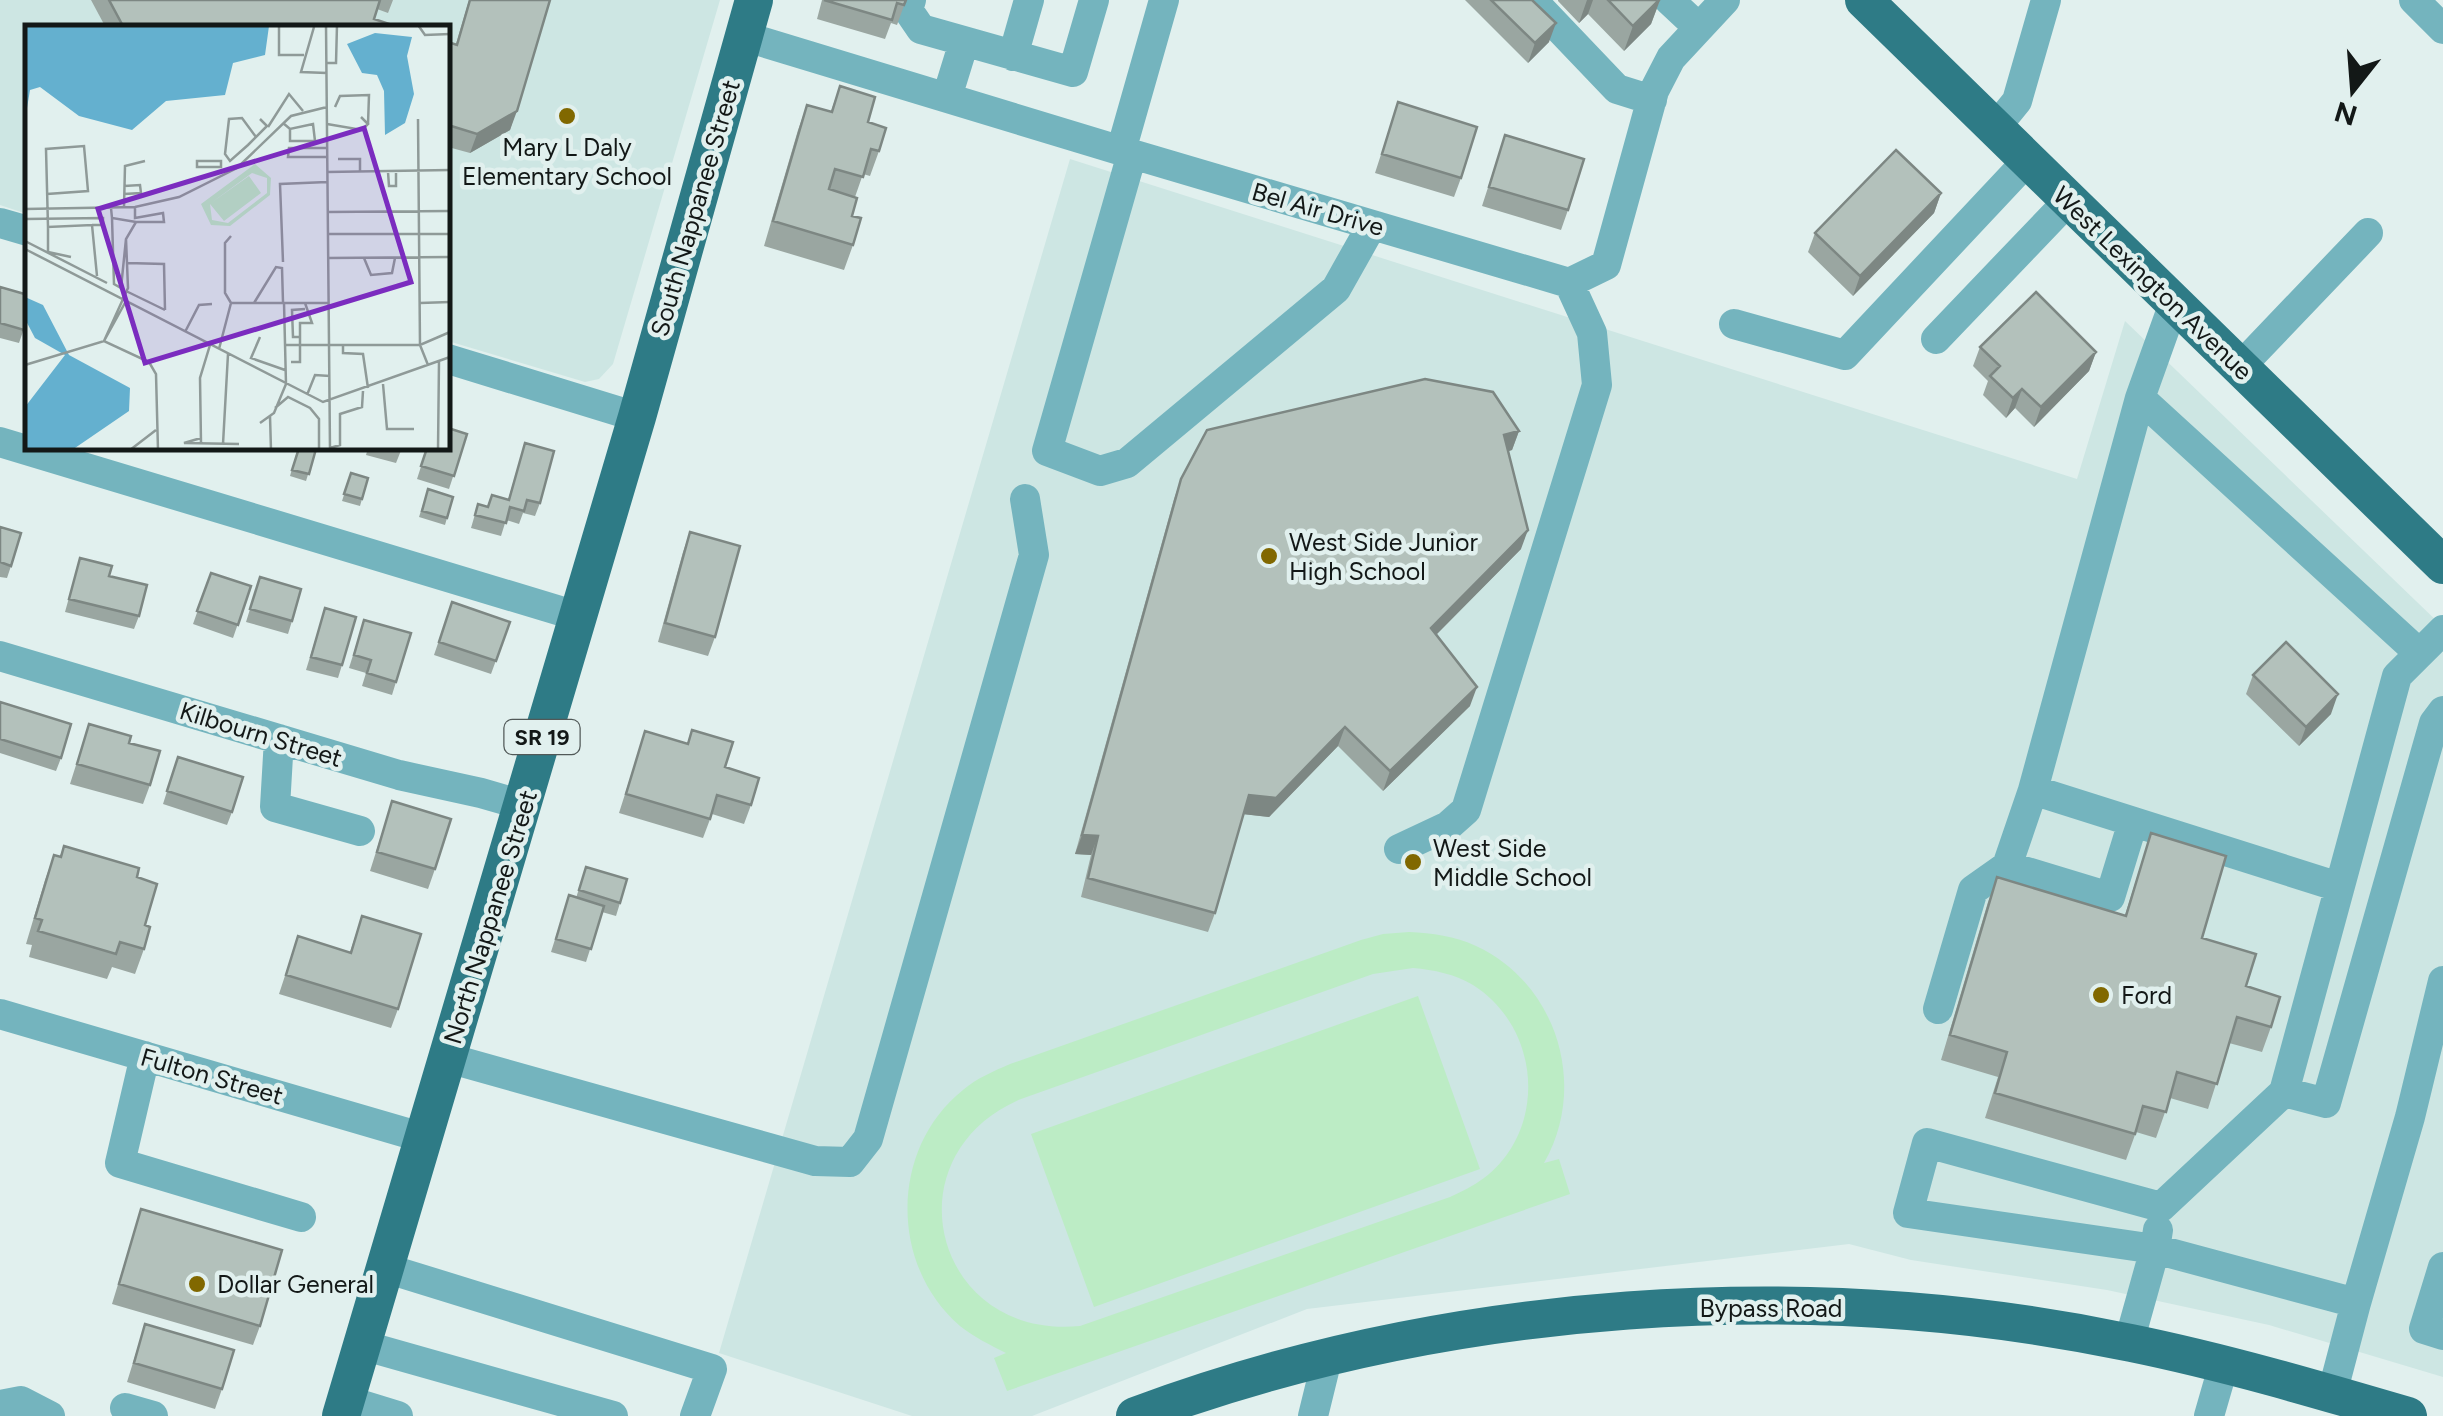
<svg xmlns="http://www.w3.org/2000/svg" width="2443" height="1416" viewBox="0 0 2443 1416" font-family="Figtree,sans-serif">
<rect width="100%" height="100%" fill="#e1f0ee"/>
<!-- built -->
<path fill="#cde6e3" d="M0 0H720L613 364 599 379 585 382 448 341V28H28L27 214 0 205Z
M1070 159 2077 479 2125 321 2443 627V1377L2269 1325 2107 1290 1911 1260 1849 1244 1307 1309 1032 1416H912L719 1353Z"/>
<!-- green -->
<path fill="#bcecc5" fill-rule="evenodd" d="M1409 932C1432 933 1455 936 1476 946 1558 984 1588 1087 1544 1163L1559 1159 1570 1194 1007 1391 994 1358 1006 1353C990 1345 974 1337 960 1326 889 1265 890 1148 963 1090 977 1078 994 1071 1010 1064L1361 940 1383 934ZM1413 968C1434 970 1455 974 1473 985 1541 1028 1548 1129 1484 1178 1473 1186 1461 1192 1450 1197L1080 1326C934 1340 887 1156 1021 1099L1373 974Z
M1418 996 1480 1169 1094 1307 1031 1134Z"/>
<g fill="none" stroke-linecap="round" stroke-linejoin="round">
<!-- minor -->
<path stroke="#74b4be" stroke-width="30" d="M911 0 908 10 921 29 1073 72 1094 0
M1532 0 1617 89 1652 100
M1669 0 1699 28
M2414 0 2443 29
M743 36 1132 154 1569 283 1606 265 1654 91 1671 58 1725 0
M1013 56 1029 0
M947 97 964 42
M1995 128 2017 101 2046 0
M1121 151 1164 0
M1132 154 1047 451 1100 471 1127 463 1336 289 1372 225
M0 223 28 231
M2174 303 2140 398 2419 653
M1734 324 1845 355 2028 160
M1936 339 2069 200
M448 359 637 417
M2240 367 2368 233
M2140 398 2033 790 2339 887
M0 442 577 616
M0 656 399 775 481 793 523 805
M279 739 275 807 360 831
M1399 849 1448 826 1466 810 1597 385 1592 333 1569 283
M2007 866 2110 897 2133 822
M1938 1009 1973 890 2007 866 2033 790
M0 1014 424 1138
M145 1056 120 1163 301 1217
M448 1058 815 1161 850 1162 868 1139 1034 555 1025 499
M2284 1092 2326 1103 2434 723 2443 711
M2158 1230 2155 1249 2356 1303 2332 1394
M2443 1267 2424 1329 2443 1335
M385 1268 712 1369 695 1416
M2356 1303 2410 1117 2443 981
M2129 1342 2155 1249 1908 1213 1927 1143 2161 1207 2284 1092 2397 676 2443 630
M362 1345 613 1416
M346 1400 398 1416
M0 1405 21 1401 50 1416
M125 1408 153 1416
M1313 1416 1327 1359
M2209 1416 2224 1364"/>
<!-- major -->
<path stroke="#2e7b86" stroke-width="38" d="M1864 0 2443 565
M341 1416 637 417 754 0
M1135 1416C1446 1300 1806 1275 2131 1343 2224 1362 2316 1389 2408 1416"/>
</g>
<!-- wall -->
<path fill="#9aa6a1" d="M91 0H393L388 13 377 9 374 19 401 28H106Z
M469 0H550L510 130 470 153 448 147V42L456 44Z
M822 0H906L897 25 891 23 885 39 817 19Z
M1465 0H1532L1549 42 1528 63Z
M1558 0H1660L1651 24 1624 51 1588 14 1579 23 1558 1Z
M840 86 868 122 879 151 870 176 863 174 855 197 852 216 853 245 844 270 764 246 798 130 807 105 831 111Z
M1398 102 1461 178 1454 197 1375 173Z
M1505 135 1568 210 1561 230 1482 206Z
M1941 193 1934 213 1853 296 1808 252 1815 233Z
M0 287 28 317 19 343 0 338Z
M1980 347 2096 352 2089 371 2034 427 2015 408 2006 418 1983 395 1988 381 1973 366Z
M1519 431 1512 450 1508 451 1521 549 1436 635 1470 706 1383 791 1338 746 1269 817 1243 814 1215 913 1208 932 1081 897 1091 855 1075 854 1174 499 1181 479Z
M467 434 449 489 417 479 427 448Z
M525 443 540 503 535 516 523 513 519 524 506 520 501 536 471 528 478 504 487 507 492 495 508 500Z
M298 448 316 449 306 481 290 476Z
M368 448H402L396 463 366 455Z
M351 473 368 478 360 506 342 501Z
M428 489 453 497 445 525 419 517Z
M0 527 11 566 7 578 0 577Z
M690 532 715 637 708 656 658 642 683 552Z
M80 558 109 576 139 616 134 629 65 612Z
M211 573 251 586 233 638 193 624Z
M260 577 292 621 288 634 246 622Z
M452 602 510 622 491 674 434 655Z
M325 608 342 665 338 678 306 670Z
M364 620 396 682 392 695 362 686 366 673 349 668Z
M2253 675 2331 714 2299 746 2246 694Z
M0 702 61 758 56 771 0 753Z
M89 724 129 743 150 785 143 804 70 784Z
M692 730 725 767 751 805 744 824 712 814 703 838 619 813 645 731 687 744Z
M178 757 232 812 227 825 163 804Z
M392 801 435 869 428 889 370 871Z
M2151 833 2202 938 2246 986 2271 1027 2262 1052 2229 1043 2208 1109 2170 1098 2156 1138 2136 1132 2126 1160 1985 1118 1998 1077 1941 1060 1988 902 1997 877 2125 915Z
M64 846 137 877 145 925 144 949 135 974 112 967 107 979 29 957 32 945 26 944 45 880 54 855 60 856Z
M586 867 620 903 616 916 602 912 586 962 551 952 569 895 576 898Z
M362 916 398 1009 391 1028 279 994 298 936 350 952Z
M141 1209 260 1326 253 1345 112 1304Z
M145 1324 222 1389 215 1409 127 1382Z"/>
<!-- shaded-wall -->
<path fill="#7d8783" d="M1587 0H1593L1588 14 1579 23Z
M1660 0 1651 24 1624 51 1633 26Z
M1556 23 1549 42 1528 63 1535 43Z
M517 111 510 130 470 153 477 134Z
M1941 193 1934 213 1853 296 1860 276Z
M2096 352 2089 371 2034 427 2041 407Z
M2022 389 2015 408 2006 418 2013 398Z
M1519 431 1512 450 1497 455 1504 435Z
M1528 530 1521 549 1424 647 1431 628Z
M1477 687 1470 706 1383 791 1390 771Z
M2338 694 2331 714 2299 746 2306 727Z
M1345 727 1338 746 1269 817 1242 814 1249 795Z
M1082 835 1098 836 1091 855 1075 854Z"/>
<!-- building -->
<path fill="#b3c1bb" stroke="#7d8783" stroke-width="2.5" d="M109 0H380L374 19 401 28H129L123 26Z
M470 0H550L517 111 477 134 448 125V42L457 45Z
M824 0H906L904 5 897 3 892 20Z
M1491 0H1532L1556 23 1535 43Z
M1608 0H1659L1633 26Z
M840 86 875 97 868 122 886 128 879 151 871 149 863 177 835 169 829 189 857 198 852 216 861 218 853 245 773 221 807 105 832 112Z
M1398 102 1477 127 1461 178 1382 154Z
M1505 135 1584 159 1568 210 1489 187Z
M1896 150 1941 193 1860 276 1815 233Z
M0 287 28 295V317L24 330 0 323Z
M2036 292 2096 352 2041 407 2022 389 2013 398 1990 376 2000 366 1980 347Z
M1425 379 1493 392 1519 431 1504 435 1528 530 1431 628 1477 687 1390 771 1345 727 1276 798 1249 795 1215 913 1088 878 1098 836 1082 835 1181 479 1207 430Z
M448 428 467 434 454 476 421 466 427 448H448Z
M525 443 554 451 540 503 527 500 524 511 510 507 506 523 475 515 478 504 488 507 492 495 509 500Z
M299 448 316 449 309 474 292 470Z
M351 473 368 478 362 499 344 494Z
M428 489 453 497 447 518 422 511Z
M0 527 21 533 11 566 0 562Z
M690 532 740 546 715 637 665 623Z
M80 558 112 566 109 576 147 585 139 616 69 599Z
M211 573 251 586 238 625 197 611Z
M260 577 301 589 292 621 250 609Z
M452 602 510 622 496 661 439 642Z
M325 608 356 617 342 665 311 657Z
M364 620 411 633 396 682 367 673 371 660 354 655Z
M2286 642 2338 694 2306 727 2253 675Z
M0 702 71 724 61 758 0 739Z
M89 724 131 736 129 743 160 751 150 785 77 764Z
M692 730 733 742 725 767 759 778 751 805 717 795 710 819 626 794 645 731 688 744Z
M178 757 243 777 232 812 167 791Z
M392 801 451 819 435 869 377 852Z
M2151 833 2226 856 2202 938 2256 954 2246 986 2280 997 2271 1027 2237 1017 2217 1084 2177 1072 2166 1112 2143 1106 2135 1134 1995 1093 2007 1052 1950 1035 1997 877 2126 916Z
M64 846 139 868 137 877 157 884 145 925 150 927 144 949 120 942 116 954 38 931 42 920 35 918 54 855 61 857Z
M586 867 627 879 620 903 579 890Z
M569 895 604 906 591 949 556 939Z
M362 916 421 934 398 1009 286 975 298 936 351 953Z
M141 1209 282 1250 260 1326 119 1284Z
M145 1324 234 1350 222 1389 134 1363Z"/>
<!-- markers -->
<g fill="#816800" stroke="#e1f0ee" stroke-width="4">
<circle cx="567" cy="116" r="10"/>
<circle cx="1269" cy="556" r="10"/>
<circle cx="1413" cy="862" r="10"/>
<circle cx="2101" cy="995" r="10"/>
<circle cx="197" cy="1284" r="10"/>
</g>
<g text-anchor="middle" stroke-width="9" stroke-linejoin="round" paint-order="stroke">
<!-- shield labels -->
<rect fill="#e1f0ee" stroke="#515958" stroke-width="2.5" x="504.5" y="720" width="75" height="34" rx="8"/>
<g font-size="22" font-weight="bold" fill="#131817">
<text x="542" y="745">SR 19</text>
</g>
<!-- poi labels -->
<g font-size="25" fill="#131817" stroke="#e1f0ee" text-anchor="start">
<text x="567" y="156" text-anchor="middle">Mary L Daly<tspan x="567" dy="29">Elementary School</tspan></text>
<text x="1289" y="551">West Side Junior<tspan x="1289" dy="29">High School</tspan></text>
<text x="1433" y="857">West Side<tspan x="1433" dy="29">Middle School</tspan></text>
<text x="2121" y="1004">Ford</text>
<text x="217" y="1293">Dollar General</text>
</g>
<!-- street labels -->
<g font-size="25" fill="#131817" stroke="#e1f0ee">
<text transform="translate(695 208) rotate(-74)" y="9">South Nappanee Street</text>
<text transform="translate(1318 209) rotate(16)" y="9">Bel Air Drive</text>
<text transform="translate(2153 283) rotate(44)" y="9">West Lexington Avenue</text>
<text transform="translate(261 734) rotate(17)" y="9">Kilbourn Street</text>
<text transform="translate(490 917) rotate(-73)" y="9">North Nappanee Street</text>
<text transform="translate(212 1076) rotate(16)" y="9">Fulton Street</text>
<text x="1771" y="1317">Bypass Road</text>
</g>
</g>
<!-- overview -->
<g transform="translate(25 25)">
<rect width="425" height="425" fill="#e1f0ee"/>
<path d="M230 139 246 153 245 170 205 201 186 200 176 179ZM227 148 242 153V168L203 198 187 195 185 179 199 196 236 168 224 151 186 178Z" fill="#bcecc5" fill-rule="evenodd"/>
<path d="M0 0H244V1L240 30 208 38 200 70 141 76 107 105 54 91 15 62 5 65 0 95ZM350 8 387 12 382 31 389 69 380 98 360 110 359 66 352 50 337 48 322 19ZM0 272 18 280 44 330 105 363 104 386 47 425H0V382L40 330 10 313 0 294Z" fill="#64b0cf"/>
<path fill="none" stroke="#8f9a98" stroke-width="2.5" d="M254 0V30H279M301 0 305 425M393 0 400 10 425 9M289 2 276 47 302 48M301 38H311L312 0M310 82 315 71 344 70 343 99M393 94 395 320 403 340M258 98 265 104 288 99 290 116H302M302 99 337 105 343 99 336 92M243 102 264 69 278 86M265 104V116H290M231 112 217 93 204 94 200 129 205 136 223 120 242 101 235 94M302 123H264L263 132H302M313 134H335V147M172 136H196V142H172ZM302 147 425 145M363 147 364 161H371V146M22 169 63 166 59 121 21 124 23 202 67 200 72 251M99 169 116 168 115 160 99 161M99 182 100 141 120 136M86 183 87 193 111 197M0 184 110 182 154 172 212 143 266 91 302 82M303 187 425 186M87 193 89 259 96 263 101 214M0 194 78 193V200H67M23 202V227L46 232M303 209H425M206 211 200 218V268L206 278M0 216 82 258M0 224 298 377 425 332M303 233 425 232M339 233 346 250 367 248 370 233M258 237 255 159 302 157M102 238 139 239 140 285M101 266 140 285M101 276 79 316 103 263 101 214 111 197H139L138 188 110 193V182M206 278H304M229 278 251 242 257 243 258 277M395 278 425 277M160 307 174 280 187 279M235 312 226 333 260 345M275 312H268L267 285 280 284M260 320H395L425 307M318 320V328L338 329 343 363M194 324 206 278M266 337H275V298H287L280 278M0 340 79 316 124 337 131 349 133 425M358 359 362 404H389M282 370 290 350 305 351M250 383 263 372 285 383 294 394V425M245 391 246 425M235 398 249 388 261 359 259 278M176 413 159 418 214 419M176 418 175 353 185 320M198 419 203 329M305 423 315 420V389L337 382 338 366M105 425 131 405M413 425 414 336"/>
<path fill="#7b2cbf" fill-opacity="0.15" stroke="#7b2cbf" stroke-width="5" d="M339 103 386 257 120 338 73 184Z"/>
<rect width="425" height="425" fill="none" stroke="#131817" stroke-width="5"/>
</g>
<!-- north arrow -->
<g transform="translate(2353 90) rotate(197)" stroke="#e1f0ee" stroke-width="8" paint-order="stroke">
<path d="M0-8L18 38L0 25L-18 38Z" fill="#131817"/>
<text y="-15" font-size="28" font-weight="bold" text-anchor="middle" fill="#131817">N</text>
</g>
</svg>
